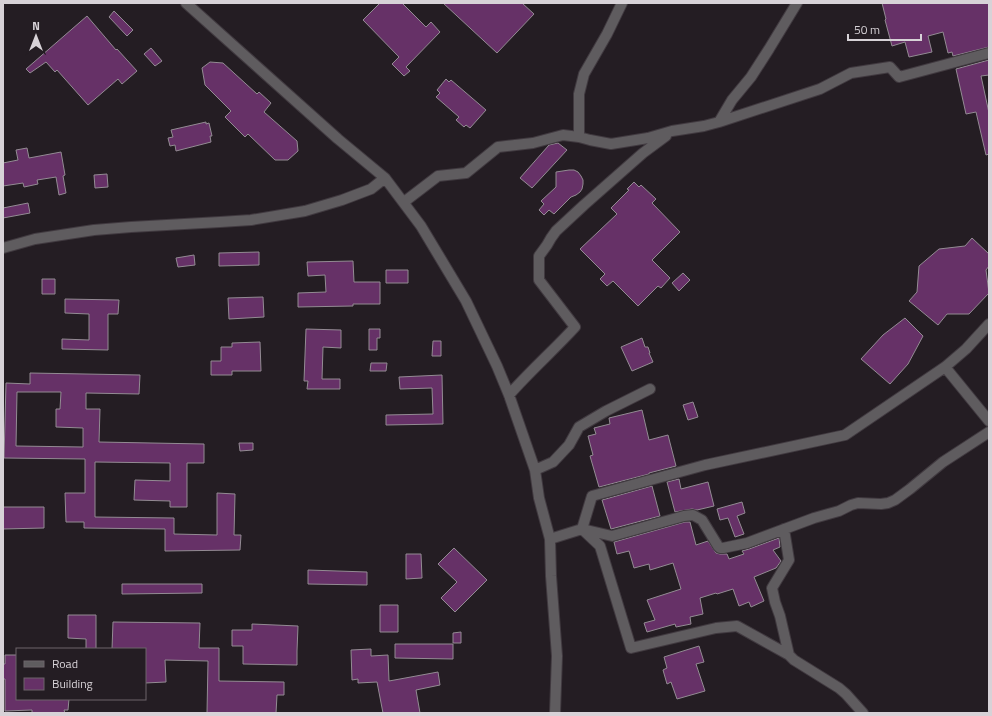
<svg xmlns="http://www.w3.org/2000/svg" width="992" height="716" viewBox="0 0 992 716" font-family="'Titillium Web',sans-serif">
<rect width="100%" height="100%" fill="#241d23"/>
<!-- building -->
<path fill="#663167" stroke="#938b93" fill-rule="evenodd" d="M380 3H402L426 27 431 22 440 32 406 67 410 71 404 76 392 64 399 57 363 20Z
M443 3H522L534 14 497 53Z
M882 3H989V47L953 56 952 52 948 53 943 32 928 36 932 52 909 57 905 42 892 46 885 20 886 19Z
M114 11 133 30 127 36 109 17Z
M87 16 116 50 117 49 137 71 122 84 118 79 88 105 57 70 55 72 46 62 30 73 26 69Z
M151 48 162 61 155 66 144 54Z
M989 60V75L981 76 989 113V154L986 155 976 112 966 114 956 69Z
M210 62 223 63 257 94 259 92 271 103 264 112 297 141 298 151 288 160H275L248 134 245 137 225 117 231 111 205 85 202 68Z
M446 79 449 82 451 80 486 110 470 128 466 125 464 127 456 120 459 117 436 97 440 93 437 90Z
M206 122V124L209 123 212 136H210L211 142 176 151 175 145 170 146 168 138 173 137 171 130Z
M558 143 567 150 532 188 520 178 549 145Z
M27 148 29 158 61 152 65 175 63 176 66 193 59 195 56 177 37 180 38 184 24 187 23 183 3 186V163L18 160 16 150Z
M569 170H574L578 172 581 176 583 180V184L582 189 580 192 576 195 571 197 554 214 549 210 544 215 539 210 544 204 541 201 556 187V172Z
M107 174 108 187 95 188 94 175Z
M634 182 639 187 641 185 656 199 652 203 680 232 652 260 670 278 661 288 658 286 638 306 613 281 607 286 600 279 605 274 580 249 617 214 611 208 629 190 627 189Z
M28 203 30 213 3 218V208Z
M972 238 989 254V266L986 270 989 293 969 314H947L938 325 909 301 917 292 919 266 939 249 965 246Z
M259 252V265L219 266V253Z
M194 255 195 265 178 267 176 258Z
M353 261 354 282H380V304H353V306L298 307V293L326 292 325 275 308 276 307 262Z
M386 270H408V283H386Z
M683 273 690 280 679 291 672 283Z
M42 279H55V294H42Z
M263 297 264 317 229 319 228 298Z
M65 299 119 300 118 314H108V350L62 349V339L89 340V314L65 313Z
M905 318 923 336 908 364 890 384 861 359 883 335Z
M306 329 341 330V348L323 347 322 379H340V389H307L308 381H304Z
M369 329H380V338H377V350H369Z
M642 338 645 347H648L650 353H649L653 362 632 371 621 347Z
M433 341H441V356H432Z
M260 342 261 371H232V375H211V361H221V347H232V343Z
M371 363H387L386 371H370Z
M30 373 140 375 139 394 86 393V409H100L99 442 204 444V463H187V507H170V501L134 500 135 480 170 481V463L95 462V517L174 518V534L217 535V493L235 494 234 535H241L240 550 165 551V529L84 528V522H66L65 493H85V459L4 458 6 383 30 384ZM17 392H61L60 409H56V427L83 428V447L16 446Z
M442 375 443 424 386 425V415L433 414 432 388 400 389 399 377Z
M693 402 698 417 688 420 683 405Z
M642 410 649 440 668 435 676 466 649 473V474L599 487 590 456 593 455 588 436 596 434 594 428 610 424 609 418Z
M239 443H253V450L240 451Z
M679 479 681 489 708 482 714 506 697 510 692 509 675 512 667 482Z
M652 486 660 516 611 529 602 500Z
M742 502 745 513 737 516 744 534 735 537 728 518 720 520 717 509Z
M3 507H44V528L3 529Z
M685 522H690L696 545 708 541 716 553 720 554H727L729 559 744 554 742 551 749 549 779 538 780 547 773 550 781 561 776 568 754 577 764 601 751 607 749 602 739 606 733 589 717 594 716 593 700 598 703 614 690 617 691 624 676 627 675 624 647 632 644 623 655 620 647 600 681 589 673 563 650 570 649 564 634 568 629 551 617 554 614 542Z
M454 548 487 580 455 612 441 598 457 582 438 564Z
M406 554H421L422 578 406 579Z
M308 570 367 572V585L308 584Z
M122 584H202V593L122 594Z
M380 605H398V632H380Z
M68 615H96V649H86V639L68 638Z
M113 622 200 623 199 648H219V681L284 682V695H277L276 713H207L208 661 165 660 166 682 145 683V649H112Z
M252 624 298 626 297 651V665L243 664V646H232V630H252Z
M461 632V643H453V633Z
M395 644H453V659L395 658Z
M699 646 704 662 696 664 705 691 677 699 671 682 667 684 663 670 667 668 664 657Z
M371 649V656L388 655 389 681 438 672 440 685 416 690 420 713H383L377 682 358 683V679L352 680 351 650Z
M5 655H17V699H69L68 710H64L65 713H32V710L5 711V679H3V664H5Z"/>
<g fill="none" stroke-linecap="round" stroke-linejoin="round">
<!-- minor casing -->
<g stroke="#413a40" stroke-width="12">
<path id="minor" d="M186 3 338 139 385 178 421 226 466 301 497 366 509 395 535 470 539 498 550 539 551 576 557 656 555 713
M719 122 732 100 751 77 769 49 797 3
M579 137V94L584 74 607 34 622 3
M404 202 438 176 466 173 498 147 533 143 563 135 579 137 590 140 611 144 648 138 672 131 704 126 719 122 820 89 851 73 890 67 899 77 989 53
M3 248 35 239 94 230 131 227 220 222 251 220 305 211 342 200 371 189 385 178
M989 324 966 349 945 367 845 435 705 465 592 496 582 529 612 536 684 516 693 515 702 520 718 546 720 548H723L747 543 814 518 839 511 851 505 858 503 881 504 888 503 895 500 910 489 943 462 989 432
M945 367 989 421
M509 395C530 371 554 350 575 327L539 280V256L547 245 551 238 556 231 584 205 643 153 666 136
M535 470 553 462 569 445 579 427 606 411 650 389
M784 529 789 560 772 588 775 602 780 616 789 655 794 660 839 688 846 694 863 713
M550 539 582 529 600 546 631 648 716 628 737 626 789 655"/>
</g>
<!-- minor -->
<use href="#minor" stroke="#5f5c5f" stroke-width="10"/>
</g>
<!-- border -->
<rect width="992" height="716" fill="none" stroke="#d7d2d7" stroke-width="8"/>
<!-- legend -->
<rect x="16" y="648" width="130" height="52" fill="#241d23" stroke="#6c656b"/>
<rect x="24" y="661" width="20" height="6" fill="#5f5c5f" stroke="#6c656b"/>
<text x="52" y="668" font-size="12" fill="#d7d2d7">Road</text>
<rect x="24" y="678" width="20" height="12" fill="#663167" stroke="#6c656b"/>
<text x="52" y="688" font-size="12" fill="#d7d2d7">Building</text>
<!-- north arrow -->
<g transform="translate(36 36)" stroke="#241d23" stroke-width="3" paint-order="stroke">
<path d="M0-3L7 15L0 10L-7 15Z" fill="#d7d2d7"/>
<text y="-6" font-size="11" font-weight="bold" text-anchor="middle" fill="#d7d2d7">N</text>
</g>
<!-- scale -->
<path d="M848 34v6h73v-6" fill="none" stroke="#d7d2d7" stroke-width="2"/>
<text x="854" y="34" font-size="12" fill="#d7d2d7" stroke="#241d23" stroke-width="3" paint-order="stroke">50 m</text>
</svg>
